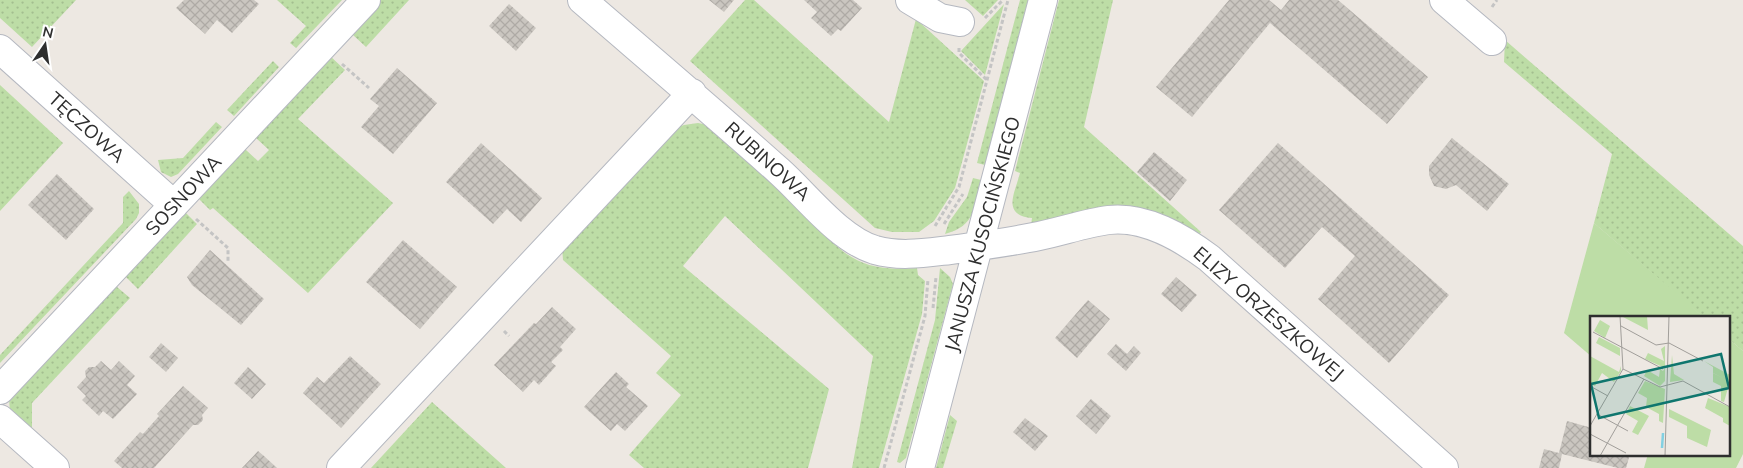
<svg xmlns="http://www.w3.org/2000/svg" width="1743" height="468" viewBox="0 0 1743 468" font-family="Mulish,sans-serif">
<defs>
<pattern id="grass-dots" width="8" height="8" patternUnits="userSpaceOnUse" patternTransform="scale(1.25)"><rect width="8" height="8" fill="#bddda6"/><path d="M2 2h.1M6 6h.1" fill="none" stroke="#a3be8f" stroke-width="1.8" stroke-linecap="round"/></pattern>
<pattern id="building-cross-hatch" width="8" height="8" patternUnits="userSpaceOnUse" patternTransform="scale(1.25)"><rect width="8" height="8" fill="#cac6c0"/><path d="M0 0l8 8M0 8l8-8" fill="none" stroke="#aeaaa5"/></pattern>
</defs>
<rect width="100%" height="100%" fill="#ede8e2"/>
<!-- grass -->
<path fill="url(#grass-dots)" d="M0 0H76L32 47 0 18Z
M277 0H342L296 48 290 43 306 26Z
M381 0H409L366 47 353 35V30Z
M745 0H754L889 122 916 19 984 81 955 188 934 221 919 232H892L875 228 690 61Z
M965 0H998L983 16Z
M1020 0H1028L985 165 977 163Z
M1059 0H1113L1084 127 1201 232 1198 237 1031 225 1032 218C1001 215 1015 193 1020 173L1015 171Z
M1004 4 985 75 961 51Z
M1505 40 1743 246V351L1729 339V317H1703L1594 223 1612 154 1504 62Z
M329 55 345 70 298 119 393 203 308 293 213 208 210 210 199 199V194L241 150H246L258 161 269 150 256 138V133Z
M273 61 279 67 234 116 227 110Z
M0 85 63 143 0 211Z
M216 122 222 127 178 174 171 177 161 172 158 160 183 158Z
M698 123 708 125C736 151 766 175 793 201 838 244 846 274 917 268L918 275 925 281 922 314 879 468H852L873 356 725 216 683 266 829 389 808 468H644L629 455 681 395 656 373 671 356 563 260 562 247 670 130 684 125Z
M973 178 981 180C974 207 976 226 945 234L949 222 967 197Z
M129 191 139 204V213L136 219 0 363V355L123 223V197Z
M183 210 197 224 138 289 126 277V271Z
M940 268 950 277 953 284 906 458 900 463 897 462 935 320Z
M112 287H117L130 298 32 403V427L25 430 10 412 9 399Z
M432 402 506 468H371Z
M950 415 957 421 943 468H936Z"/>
<!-- garden -->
<path fill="#bddda6" d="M1594 223 1689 304 1703 317H1592V357L1564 333Z
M1729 339 1743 351V454L1736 468H1644L1648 454H1729Z"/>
<!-- building -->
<path fill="url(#building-cross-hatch)" d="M184 0H254L259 4 232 33 217 20 205 34 176 8Z
M709 0H734L724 12Z
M804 0H853L862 8 841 31 838 29 831 36 811 18 817 12Z
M1229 0H1269L1281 10 1289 0H1338L1428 77 1387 124 1270 23 1192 117 1156 87Z
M509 4 536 28 516 51 489 26Z
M397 68 437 103 393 154 361 127 379 106 370 99Z
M1452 138 1509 184 1487 211 1456 185 1446 189 1434 186 1429 175V166Z
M481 143 542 198 521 222 507 209 493 224 446 182Z
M1278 143 1449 295 1389 363 1318 299 1355 256 1322 227 1285 268 1219 210Z
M1154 152 1187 180 1170 201 1137 172Z
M57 174 94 209 66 240 28 205Z
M403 240 457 287 420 329 366 282Z
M210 250 264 299 241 325 192 285 187 277Z
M1176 277 1197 295 1182 312 1161 294Z
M1088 300 1110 319 1077 358 1055 338Z
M552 307 576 329 560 347 563 350 551 362 556 366 539 385 534 380 523 392 494 365 534 323 536 324Z
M161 343 178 358 166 372 149 357Z
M1116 344 1127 354 1134 346 1141 353 1126 371 1107 354Z
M350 356 381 384 341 428 303 393 317 377 324 383Z
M101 361 111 370 119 361 135 376 127 385 137 394 113 419 103 411 99 416 82 400 86 396 77 387 86 377 85 371 89 367H95Z
M248 367 266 384 252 399 234 383Z
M616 372 629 384 626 387 648 406 625 431 617 424 611 431 584 407Z
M183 386 208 408 202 415 203 420 198 425H193L154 468H122L114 461 140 432 143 434 159 416 157 414Z
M1091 399 1111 416 1096 434 1076 416Z
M1025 418 1048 436 1035 451 1013 432Z
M1567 421 1592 428V454H1630L1626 468H1618L1562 454 1559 468H1539L1544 449 1559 453Z
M258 451 264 456 277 468H242Z"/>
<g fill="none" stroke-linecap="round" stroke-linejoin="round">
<!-- minor casing -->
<g stroke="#b5b8c0" stroke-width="30">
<path id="minor" d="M582 0C648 57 714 113 779 171 807 196 839 239 875 250 900 257 924 253 950 250 980 246 1010 242 1039 236 1063 231 1086 223 1109 220 1146 216 1182 238 1209 258L1444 468
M910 0 940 18 960 22
M1444 0 1492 41
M0 49 174 205
M0 390 366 0
M0 419 55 468
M341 468 692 93
M920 468 1043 0"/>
</g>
<!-- path -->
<path stroke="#c4c4c4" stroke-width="3" stroke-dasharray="4 2.5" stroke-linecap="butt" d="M1492 7 1497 0
M985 18 1003 0
M959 48V53L987 80
M342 64 369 88
M196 219 228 248V261
M944 224 963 194
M935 226 959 187 1008 0
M933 308 936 277
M504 331 509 336
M884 468 925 316 928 279"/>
<!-- minor -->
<use href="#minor" stroke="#fff" stroke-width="28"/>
</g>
<g text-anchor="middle" stroke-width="4" stroke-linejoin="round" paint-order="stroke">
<!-- street labels -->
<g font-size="19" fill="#2e2e2e" stroke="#fff">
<text transform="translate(87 127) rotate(42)" y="7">TĘCZOWA</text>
<text transform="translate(768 161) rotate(42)" y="7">RUBINOWA</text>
<text transform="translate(183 195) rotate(-47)" y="7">SOSNOWA</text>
<text transform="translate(982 234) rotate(-75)" y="7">JANUSZA KUSOCIŃSKIEGO</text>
<text transform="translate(1269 313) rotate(41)" y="7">ELIZY ORZESZKOWEJ</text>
</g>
</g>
<!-- overview -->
<g transform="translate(1590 316)">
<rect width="140" height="140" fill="#ede8e2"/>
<path d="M75 30V65L70 70 54 60 57 54 69 61 70 53 73 55 75 52 55 43 58 37 74 45 71 33ZM82 39 84 58 94 64 80 66ZM0 40 29 56 31 50V55L24 66 12 57 5 70 0 68ZM114 45 140 59V66L123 57V51ZM55 65 75 73 73 107 69 105V98L56 91 57 82 48 77ZM40 90 59 100 48 119 42 116 48 105 36 98ZM97 102 121 114 117 131 97 122Z" fill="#bddda6"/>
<path d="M33 0H57L58 14 33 1ZM9 21 30 32V40L6 27Z" fill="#bddda6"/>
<path d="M10 4 20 10 15 22 4 15ZM123 57 140 65 134 86 131 85V70L123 66ZM118 82 140 91V110L133 106V102L115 92ZM79 93 97 102V110L79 101Z" fill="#bddda6"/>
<path fill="none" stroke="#82d0e2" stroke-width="2.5" d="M72 132 73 117"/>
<path fill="none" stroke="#a19e9a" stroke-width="1" d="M31 10 66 29 79 27M3 16 73 53M79 27 113 45M33 53 70 71 93 65 140 91M0 70 18 80M7 98 38 115M0 110 33 53 30 0M0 118 36 137M10 140 54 63M75 140 79 0"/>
<path fill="#0f766e" fill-opacity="0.15" stroke="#0f766e" stroke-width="2.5" d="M131 38 139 72 9 102 1 68Z"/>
<rect width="140" height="140" fill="none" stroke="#2e2e2e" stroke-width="2.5"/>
</g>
<!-- north arrow -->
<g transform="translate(45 45) rotate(13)" stroke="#ffffff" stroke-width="4" paint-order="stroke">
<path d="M0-4L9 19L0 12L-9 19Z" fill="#2e2e2e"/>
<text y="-8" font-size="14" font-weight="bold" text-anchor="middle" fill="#2e2e2e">N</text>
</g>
</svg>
